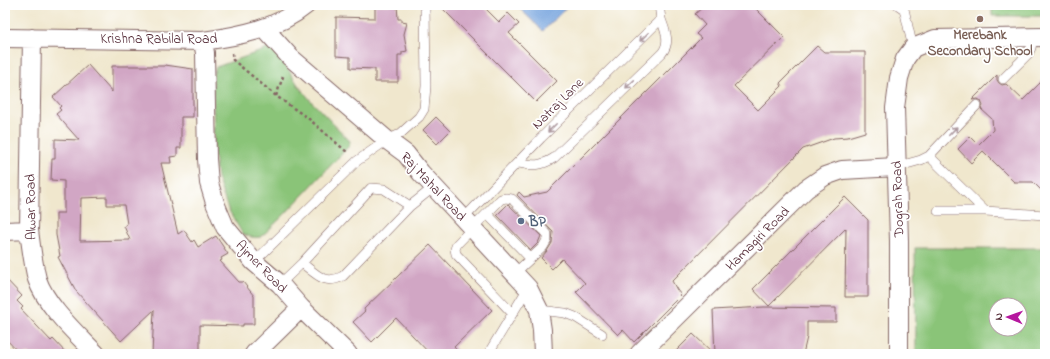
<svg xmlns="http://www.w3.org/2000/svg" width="1050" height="359" viewBox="0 0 1050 359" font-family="'Indie Flower',sans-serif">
<rect width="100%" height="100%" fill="#fff"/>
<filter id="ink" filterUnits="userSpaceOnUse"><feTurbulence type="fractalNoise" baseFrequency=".025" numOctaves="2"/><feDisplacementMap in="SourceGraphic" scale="8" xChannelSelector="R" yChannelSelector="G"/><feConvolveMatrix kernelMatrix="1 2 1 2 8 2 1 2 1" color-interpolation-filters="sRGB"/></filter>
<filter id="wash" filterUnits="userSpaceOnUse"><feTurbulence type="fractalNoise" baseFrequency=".012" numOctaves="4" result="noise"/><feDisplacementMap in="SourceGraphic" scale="16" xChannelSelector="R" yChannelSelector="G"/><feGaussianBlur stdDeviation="0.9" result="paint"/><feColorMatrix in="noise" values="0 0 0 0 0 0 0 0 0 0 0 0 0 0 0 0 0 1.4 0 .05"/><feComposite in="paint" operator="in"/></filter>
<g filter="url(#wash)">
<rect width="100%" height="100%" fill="#f0e7cd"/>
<!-- green -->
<path fill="#8ac478" stroke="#6a7252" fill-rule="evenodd" d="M992 5H1045V16H992Z
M270 48H275L298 85 311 101 350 141 349 146 284 215 261 237C254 238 247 237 242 233L228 209 217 178 214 154 213 75 216 67Z
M915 248H1045V354H916ZM996 305H1020V329H996Z"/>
<!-- water -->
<path fill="#73a2dd" stroke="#5e6084" d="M516 5H569L543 31Z"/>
<g id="blocks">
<!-- building -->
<path fill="#d1a6c4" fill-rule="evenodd" d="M375 5H397L398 19H402V22L407 23 404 34 407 51 402 52V55H398V82H375V69L350 68V57L336 56V17L375 18Z
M439 5H482L499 22 508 13 519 24 509 33 557 81 536 102Z
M705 5H752L784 37 734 86 758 110 782 86 780 83 817 46 824 52H865V132L848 137 834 138 803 149 672 281 677 290 681 295 634 342 623 330 618 335 576 292 585 283 562 259 552 269 541 258 547 251 552 243 553 232 517 195 519 192 524 197 547 192 701 38 696 34 705 25 695 14Z
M88 65 112 92V66H165V65L193 69V117H181V148H177V156L170 157 171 163H161L178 234 184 230 192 242 194 240 198 247 216 236 228 254 221 258 222 260 220 261 239 282H243L254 296V324H243V326L200 325V354H152L154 310 121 341 76 291 58 257 60 256 56 235V213H64V181L51 180 52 159H55V139L79 140 56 114 61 110 59 108 61 106 53 97ZM107 197V205H124L127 224 124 226 130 240 80 241 81 198Z
M997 75V80L999 83 1002 85 1006 84 1023 100 1045 78V194L1033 182H1014L983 151 971 163 958 149 970 137 978 145 993 130 992 119 981 109 983 106 981 101 978 99 972 100Z
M436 117 450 131 437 144 423 130Z
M845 197 868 220V297H845L846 228 769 306 753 289Z
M508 204 541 236 538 243 531 250 497 215Z
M430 245 492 310 454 347 460 354H430L396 318 372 342 353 322 365 311 364 309Z
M5 278 22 296 17 301 23 307 21 309 51 341 53 339 67 354H20L5 338Z
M764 307 836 308V322H807V337L803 354H715L713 310Z
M693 334 714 354H673Z"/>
</g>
</g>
<g filter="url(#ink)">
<use href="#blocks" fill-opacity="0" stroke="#846564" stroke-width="1"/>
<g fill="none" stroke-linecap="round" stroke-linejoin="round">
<!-- service casing -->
<g stroke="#846564" stroke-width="10">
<path id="service" d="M898 5 904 9 913 48
M1003 79 1028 54 1031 48 1033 37
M929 156 985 211 1045 215
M519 163C534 166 541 166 554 158L662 53C671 42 665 31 661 19
M896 167 921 160 929 156 977 105
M938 211H985
M487 214 530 258
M464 218 541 138 661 19 659 5
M254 262 357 161 387 140 400 134 419 117 424 109 426 86 425 5
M302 263C316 274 325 286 343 276L410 206 434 187
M280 284 302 263 371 188 384 189 410 206
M539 310 565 313 575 317 602 334
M512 313 456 254 455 249 457 244 501 199 506 198 512 199 547 234V240L543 247 515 273
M488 354 528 288"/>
</g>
<!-- minor casing -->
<g stroke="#846564" stroke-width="20">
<path id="minor" d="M264 28 290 57 387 140 406 154 421 173 528 288 539 310 542 330 543 354
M5 38 203 41C239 36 277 29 306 5
M32 38 29 230C31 247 33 263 37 279 46 306 77 334 96 354
M203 41 205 53 207 159 209 183 215 203 225 227 254 262 280 284 301 308 348 354
M5 231 29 230
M254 354 301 308
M639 354 806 189 825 176 842 170 896 167
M899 354V241L895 108 899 78 905 59 913 48 935 39 1045 37"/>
</g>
<!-- path -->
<path stroke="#846564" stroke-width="2.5" stroke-dasharray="3 3" stroke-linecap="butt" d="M232 53 233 60 276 96 309 119 348 153
M276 96 284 74"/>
<!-- service -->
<use href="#service" stroke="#fff" stroke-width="9"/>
<!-- minor -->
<use href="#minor" stroke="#fff" stroke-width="18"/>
</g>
<!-- one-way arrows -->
<defs><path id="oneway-shaft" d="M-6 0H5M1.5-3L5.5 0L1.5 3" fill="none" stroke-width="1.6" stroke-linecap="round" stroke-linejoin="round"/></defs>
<g stroke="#ae9aa0">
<use href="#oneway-shaft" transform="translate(644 37) rotate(135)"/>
<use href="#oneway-shaft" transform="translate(630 84) rotate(136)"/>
<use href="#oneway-shaft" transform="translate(552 128) rotate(135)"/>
<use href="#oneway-shaft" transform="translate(953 131) rotate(-46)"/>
</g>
</g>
<!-- markers -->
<circle fill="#8d6e63" stroke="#fff" stroke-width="1.5" cx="980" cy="19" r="4"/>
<circle fill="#5c6f8a" stroke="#fff" stroke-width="1.5" cx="521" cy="221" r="4"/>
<g text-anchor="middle" stroke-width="3.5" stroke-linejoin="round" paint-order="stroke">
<!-- education labels -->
<g font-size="14" font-weight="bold" fill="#785e54" stroke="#fff">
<text x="980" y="39">Merebank<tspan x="980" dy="16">Secondary School</tspan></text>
</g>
<!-- street labels -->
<g font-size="14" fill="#4a1f2b" stroke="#fff">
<text x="159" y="43">Krishna Rabilal Road</text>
<text transform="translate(557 103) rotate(-45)" y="5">Natraj Lane</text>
<text transform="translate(434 186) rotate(47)" y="5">Raj Mahal Road</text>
<text transform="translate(897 199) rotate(-92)" y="5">Dograh Road</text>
<text transform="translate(30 207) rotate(-91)" y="5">Alwar Road</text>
<text transform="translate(757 238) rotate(-45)" y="5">Hamagiri Road</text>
<text transform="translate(262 266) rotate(46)" y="5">Ajmer Road</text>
</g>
<!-- service labels -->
<g font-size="14" font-weight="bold" fill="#4e5e75" stroke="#fff" text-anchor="start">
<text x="529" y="226">BP</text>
</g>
</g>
<!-- margin -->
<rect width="1050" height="359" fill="none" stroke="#fff" stroke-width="20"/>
<!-- north arrow -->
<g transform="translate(1008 317) rotate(272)"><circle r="19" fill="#ffffff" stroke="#b7a5aa"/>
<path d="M0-3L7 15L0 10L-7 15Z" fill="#b5179e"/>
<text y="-6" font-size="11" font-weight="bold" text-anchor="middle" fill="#4a1f2b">N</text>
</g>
</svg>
